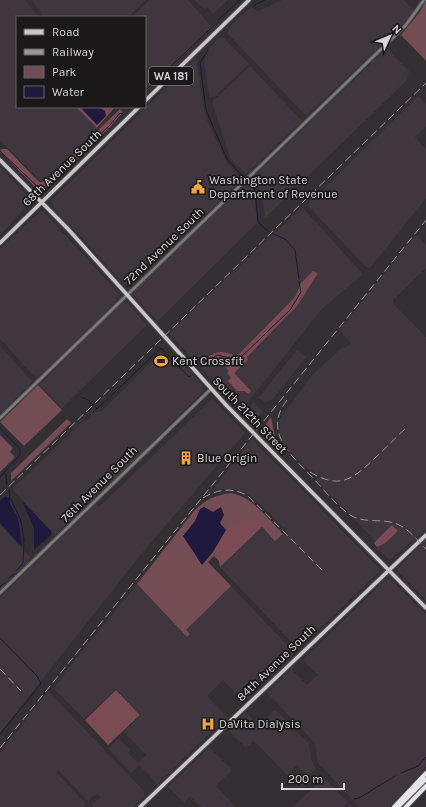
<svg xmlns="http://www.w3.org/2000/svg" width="426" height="807" viewBox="0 0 426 807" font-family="Karla,sans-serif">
<rect width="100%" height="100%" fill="#332f33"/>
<!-- built -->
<path fill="#3f363e" d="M0 0H25L39 17H17V107H76L98 129 42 183 0 140Z
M31 0H146L128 17H44Z
M149 0H188L212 27 210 30 145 94V17H132Z
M194 0H228L213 14 207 7 205 9Z
M282 0H404L414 10 407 21 306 116 228 34 227 29 251 7 258 11Z
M220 37 224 38 249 64 214 97 209 98 204 63 208 49Z
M387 48 409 71 407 80 265 218 261 189 251 179Z
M196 58 205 116 227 163 242 179 180 239 176 235 125 285 52 206 51 201Z
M250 66 302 121 246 174 230 158 212 102Z
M418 96 426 104V126L415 137 426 149V198L370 268 366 267 307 205Z
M0 167 32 201 0 235Z
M246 183 254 191 257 223 157 322 134 295V291Z
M302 207 363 274 321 310 244 407 239 410 169 333Z
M43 211 120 295 111 307 38 377 34 376 0 339V249L39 212Z
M418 236 426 245V268L393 300V303L426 337V529L390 560 376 549 379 545 317 481 321 476 305 467 287 450 280 434 279 420 313 374 343 347 345 348 351 343 339 330 413 238Z
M127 302 147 325 62 408 39 385 121 303Z
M0 346 32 381 31 383 0 414Z
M297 350 306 357 273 399 265 403 258 398Z
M161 352 178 369 183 364 203 386V392L123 471 55 535 12 489 83 421 91 419V413L102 411Z
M212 399 245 433 142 553 0 733V597L96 504 99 507Z
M253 402 263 411 252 424 246 415Z
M252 439 379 568V572L301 647 297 648 220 567 262 527 275 541 287 529 285 527 284 528 258 502 246 493 222 489 212 491Z
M0 525 31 558 0 588Z
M426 538V601L397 570Z
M386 579 392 580 426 614V767L389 807H359L318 763 315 743 267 693 291 669 307 685 318 675 303 660Z
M137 584 187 637 186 630 231 586 293 651V655L244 702 223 680 207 696 227 717 157 784 139 765 131 773 108 748 119 738 130 750 128 753 138 763 146 755 124 732 141 715 116 689 84 719 53 688 62 679 61 677Z
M48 691 144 791 145 796 133 807H93L92 804 101 797 97 794 91 797 89 802 58 770 56 772 86 804 83 807H0V753Z
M275 709 309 744 311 759 316 769 308 776 297 765 287 775 254 741 246 748 228 730 246 712 258 725Z
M209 747 232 770 216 786 236 807H201L190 796 184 803 168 787Z
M324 778 353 807H292Z"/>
<!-- green -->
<path fill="#744d54" d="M426 1V61L401 35 419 13Z
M38 385 62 410 24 446 0 422Z
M67 419 71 423 11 481V473Z
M0 435 13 448 10 452 15 457 0 472Z
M231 493C253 497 267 518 283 534L275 541 262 527 220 567 219 561 214 556 208 562 231 586 186 630 190 634 187 637 137 584 194 511C205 500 215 495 231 493Z"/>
<!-- forest -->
<path fill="#7b4b54" d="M76 107H115L97 128Z
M120 109 123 112 112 125 44 191H39L0 151 2 149H7L39 182H44Z
M313 271 318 273 297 306 247 357 248 360 234 373 251 391 249 394 244 391H237L228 381 231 378 227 373 229 371 217 357 203 367 200 363C216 351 217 349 237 356L295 297 301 283Z
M271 417 277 446 262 430Z
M255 517 263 525 222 562 213 552 228 526Z
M392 525 398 531 385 543 377 547 374 543Z
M116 690 140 715 108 745 85 720Z"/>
<!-- water -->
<path fill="#1e193d" d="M80 107H99L105 111 106 116 97 125Z
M6 496 8 498 10 497V504L18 518 22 547 0 523V501Z
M22 501 51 531V535L34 550V528Z
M204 507 213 512 221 507 224 515 220 523 226 530 213 552 202 565 183 536 195 521 200 509Z"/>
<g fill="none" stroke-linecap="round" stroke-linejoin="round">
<!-- stream -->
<path stroke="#1e193d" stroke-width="1" d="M253 6 265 0
M218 20 240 0
M208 50 200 63 206 110 227 159 255 190 258 222 269 232 285 239 295 250 299 279
M145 91 210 29
M0 151 41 190 110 125 119 114 122 113
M200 367 217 355 238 360 290 310 301 292 299 282
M81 397 88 400 97 409 161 348 189 377 191 375
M0 428 20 449V455L4 472 6 476 7 484
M0 477 4 473
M9 490 10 497 21 521 24 539 23 563 17 570
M9 578 13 574
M0 587 4 583
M0 638 37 676 41 684 0 734
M401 773 418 766 426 757
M354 799 359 798 395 776
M345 807 348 804"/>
<!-- minor casing -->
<g stroke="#504d50" stroke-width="4.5">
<path id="minor" d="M0 418 406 25 424 0
M0 593 211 389"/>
</g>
<!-- major casing -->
<g stroke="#504d50" stroke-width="5.5">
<path id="major" d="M145 101 249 0
M0 160 68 229 226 405 426 608
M0 243 139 107
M140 807 426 535"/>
</g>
<!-- highway casing -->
<g stroke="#504d50" stroke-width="6">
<path id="highway" d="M394 807 426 773
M398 807 426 779
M406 807 426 786"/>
</g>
<!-- minor -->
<use href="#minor" stroke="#7c7b7e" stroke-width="2.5"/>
<!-- major -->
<use href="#major" stroke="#c8c6cb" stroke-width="3.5"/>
<!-- highway -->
<use href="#highway" stroke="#e6e4e9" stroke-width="4"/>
<!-- rail -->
<path stroke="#999699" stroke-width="1" stroke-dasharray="8 4" stroke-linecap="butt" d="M287 400C262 432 292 456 313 478 325 491 336 505 350 515 365 524 382 518 397 524 409 529 417 540 426 549
M310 472C340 490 353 479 375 458 386 448 396 437 407 427
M0 495 426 83
M203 498C217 489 233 487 248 496L322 570
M0 669 21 691
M0 748 426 220"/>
</g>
<!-- icons -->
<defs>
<g id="civic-bare" transform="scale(1.08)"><path d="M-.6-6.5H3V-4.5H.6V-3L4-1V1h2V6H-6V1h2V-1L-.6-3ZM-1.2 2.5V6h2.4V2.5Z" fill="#f3a443" stroke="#1a1819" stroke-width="2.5" paint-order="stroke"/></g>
<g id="stadium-bare" transform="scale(1.08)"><path d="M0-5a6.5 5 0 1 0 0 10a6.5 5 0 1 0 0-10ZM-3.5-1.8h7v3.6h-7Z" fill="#f3a443" stroke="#1a1819" stroke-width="2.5" paint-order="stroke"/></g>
<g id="building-bare" transform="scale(1.08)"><path d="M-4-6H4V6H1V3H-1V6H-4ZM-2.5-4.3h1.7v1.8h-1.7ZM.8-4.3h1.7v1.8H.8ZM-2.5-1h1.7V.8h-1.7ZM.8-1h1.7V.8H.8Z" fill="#f3a443" stroke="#1a1819" stroke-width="2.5" paint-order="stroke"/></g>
<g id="hospital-bare" transform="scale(1.08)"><path d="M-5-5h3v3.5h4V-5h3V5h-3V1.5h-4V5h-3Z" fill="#f3a443" stroke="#1a1819" stroke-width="2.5" paint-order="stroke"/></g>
</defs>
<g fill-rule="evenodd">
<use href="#civic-bare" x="198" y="187"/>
<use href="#stadium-bare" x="161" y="361"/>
<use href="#building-bare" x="186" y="458"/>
<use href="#hospital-bare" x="208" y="724"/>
</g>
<g text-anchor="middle" stroke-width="3.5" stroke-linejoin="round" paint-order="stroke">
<!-- shield labels -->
<rect fill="#1a1819" stroke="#9e9c9d" stroke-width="1" x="149" y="67" width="44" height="18" rx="3"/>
<g font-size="11" font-weight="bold" fill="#d6d4d6">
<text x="171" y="80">WA 181</text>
</g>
<!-- street labels -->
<g font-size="12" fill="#d6d4d6" stroke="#1a1819">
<text transform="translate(62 168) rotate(-44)" y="4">68th Avenue South</text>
<text transform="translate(164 246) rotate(-44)" y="4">72nd Avenue South</text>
<text transform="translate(250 415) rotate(46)" y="4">South 212th Street</text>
<text transform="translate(99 484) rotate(-45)" y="4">76th Avenue South</text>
<text transform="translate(276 663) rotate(-44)" y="4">84th Avenue South</text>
</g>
<!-- poi labels -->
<g font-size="12" fill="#d6d4d6" stroke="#1a1819" text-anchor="start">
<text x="209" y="184">Washington State<tspan x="209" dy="14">Department of Revenue</tspan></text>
<text x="172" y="365">Kent Crossfit</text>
<text x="197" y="462">Blue Origin</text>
<text x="219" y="728">DaVita Dialysis</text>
</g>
</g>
<!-- legend -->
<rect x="16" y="16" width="130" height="92" fill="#1a1819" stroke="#656365"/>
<rect x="24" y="29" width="20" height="6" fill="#c8c6cb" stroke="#656365"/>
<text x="52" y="36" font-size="12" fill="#d6d4d6">Road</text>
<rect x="24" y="49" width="20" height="6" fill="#999699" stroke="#656365"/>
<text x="52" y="56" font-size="12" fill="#d6d4d6">Railway</text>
<rect x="24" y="66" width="20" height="12" fill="#744d54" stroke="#656365"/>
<text x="52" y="76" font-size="12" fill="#d6d4d6">Park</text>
<rect x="24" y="86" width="20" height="12" fill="#1e193d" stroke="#656365"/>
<text x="52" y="96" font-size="12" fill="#d6d4d6">Water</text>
<!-- north arrow -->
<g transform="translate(390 36) rotate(46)" stroke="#1a1819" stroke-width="3" paint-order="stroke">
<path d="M0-3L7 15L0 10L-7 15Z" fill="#d6d4d6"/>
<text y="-6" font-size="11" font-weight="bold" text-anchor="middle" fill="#d6d4d6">N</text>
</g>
<!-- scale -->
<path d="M282 783v6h62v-6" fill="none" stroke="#d6d4d6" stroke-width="2"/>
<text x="288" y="783" font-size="12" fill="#d6d4d6" stroke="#1a1819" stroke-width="3" paint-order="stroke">200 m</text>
</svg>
